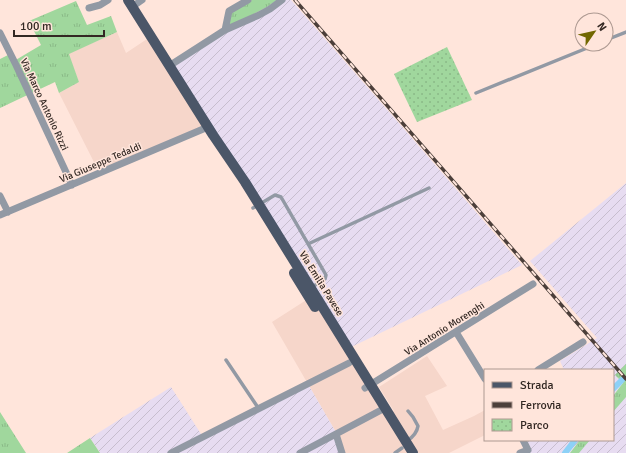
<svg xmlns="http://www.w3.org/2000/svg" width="626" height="453" viewBox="0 0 626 453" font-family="Signika,sans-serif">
<defs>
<pattern id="industrial-furrows" width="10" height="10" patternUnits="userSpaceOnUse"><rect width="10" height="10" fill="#e7dcf1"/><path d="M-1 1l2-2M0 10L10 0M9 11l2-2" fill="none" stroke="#c7bdce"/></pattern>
<pattern id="grass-tufts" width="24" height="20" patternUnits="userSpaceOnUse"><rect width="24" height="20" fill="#a0d79d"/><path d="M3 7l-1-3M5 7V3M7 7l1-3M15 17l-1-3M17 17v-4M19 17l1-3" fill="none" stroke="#8ab987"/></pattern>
<pattern id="park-dots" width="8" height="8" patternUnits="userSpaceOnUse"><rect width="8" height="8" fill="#a0d79d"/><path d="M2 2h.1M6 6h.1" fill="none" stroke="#8ab987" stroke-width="1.8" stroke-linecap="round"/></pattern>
</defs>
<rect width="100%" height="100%" fill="#ffe5db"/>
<!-- built -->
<path fill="#f6d6ca" d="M117 32 126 53 150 37 207 127 99 172 59 93 79 82 68 54Z
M311 297 386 415 394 411 379 387 427 356 447 386 425 396 443 430 474 416 485 410V435L449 453H342L337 434 272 322Z"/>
<!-- industrial -->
<path fill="url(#industrial-furrows)" d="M277 0H291L405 130 522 265 345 350 169 67Z
M626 183V453H523L531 449 527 440H613V370H564L560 361 597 338 530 261Z
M308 384 337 434 342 453H100L90 438 171 387 203 437Z"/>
<!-- grass -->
<path fill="url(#grass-tufts)" d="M252 0H277L267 7 225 29 230 12Z
M76 1 87 25 111 16 117 32 69 54 79 82 59 93 55 82 0 108V59L10 54 14 61 41 45 29 21Z
M626 364V397L613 412V396L623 383 615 375Z
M0 412 26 453H0Z
M90 438 100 453H67Z
M580 440H590L579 453H570Z"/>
<!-- park -->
<path fill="url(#park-dots)" d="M447 47 472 100 417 122 394 74Z"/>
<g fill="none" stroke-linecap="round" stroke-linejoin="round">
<!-- canal -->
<path stroke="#8dd1f7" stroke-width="6" d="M613 389 622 380
M565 453 575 440"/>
<!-- service -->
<path stroke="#9299a4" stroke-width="3.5" d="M606 40 626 32
M476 93 597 44
M253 208 275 195 281 197 326 275 325 279 312 287
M308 244 429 188
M226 360 259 409
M407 441C413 437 417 433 418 426L413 417 408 411
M395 453 402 448"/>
<!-- minor -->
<path stroke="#9299a4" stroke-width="7" d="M132 7 142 0
M89 8 100 5 108 0
M225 30 229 11 248 0
M0 33 16 65 72 185
M169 66 225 30 259 15 270 9 282 0
M0 196 8 212
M0 215 208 127
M456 332 485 379
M538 370 583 342
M365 388 533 284
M336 434 342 453
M171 453 349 363
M300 453 385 408
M520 453 528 450 523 440"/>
<!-- primary -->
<path stroke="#4b5668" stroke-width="10" d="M128 0 213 135 245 182 413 453
M294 273 315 307"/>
<!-- rail casing -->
<g stroke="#4c3f3a" stroke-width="3.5">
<path id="rail" d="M295 0 626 379"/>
</g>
<!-- rail -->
<use href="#rail" stroke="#ffe5db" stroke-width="2" stroke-dasharray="6" stroke-linecap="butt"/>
</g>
<g text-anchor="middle" stroke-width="3" stroke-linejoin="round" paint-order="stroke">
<!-- street labels -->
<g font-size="10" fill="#332823" stroke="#ffe5db">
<text transform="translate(45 104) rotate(65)" y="4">Via Marco Antonio Rizzi</text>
<text transform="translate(100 162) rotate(-23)" y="4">Via Giuseppe Tedaldi</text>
<text transform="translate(322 283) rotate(58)" y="4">Via Emilia Pavese</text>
<text transform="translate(444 328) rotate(-32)" y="4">Via Antonio Morenghi</text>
</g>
</g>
<!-- legend -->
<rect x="484" y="369" width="130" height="72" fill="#ffe5db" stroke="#ad9991"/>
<rect x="492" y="382" width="20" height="6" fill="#4b5668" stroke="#ad9991"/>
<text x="520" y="389" font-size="12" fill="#332823">Strada</text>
<rect x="492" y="402" width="20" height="6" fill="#4c3f3a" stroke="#ad9991"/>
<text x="520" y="409" font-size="12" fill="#332823">Ferrovia</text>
<rect x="492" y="419" width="20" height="12" fill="url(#park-dots)" stroke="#ad9991"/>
<text x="520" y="429" font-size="12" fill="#332823">Parco</text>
<!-- north arrow -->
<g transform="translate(594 32) rotate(56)"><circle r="19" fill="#ffe5db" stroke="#ad9991"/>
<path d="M0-3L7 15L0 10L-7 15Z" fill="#726700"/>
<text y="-6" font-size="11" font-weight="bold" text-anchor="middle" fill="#332823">N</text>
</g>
<!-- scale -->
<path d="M14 30v6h90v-6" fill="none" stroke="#332823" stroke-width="2"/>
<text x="20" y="30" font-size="12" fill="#332823" stroke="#ffe5db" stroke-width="3" paint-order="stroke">100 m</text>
</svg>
